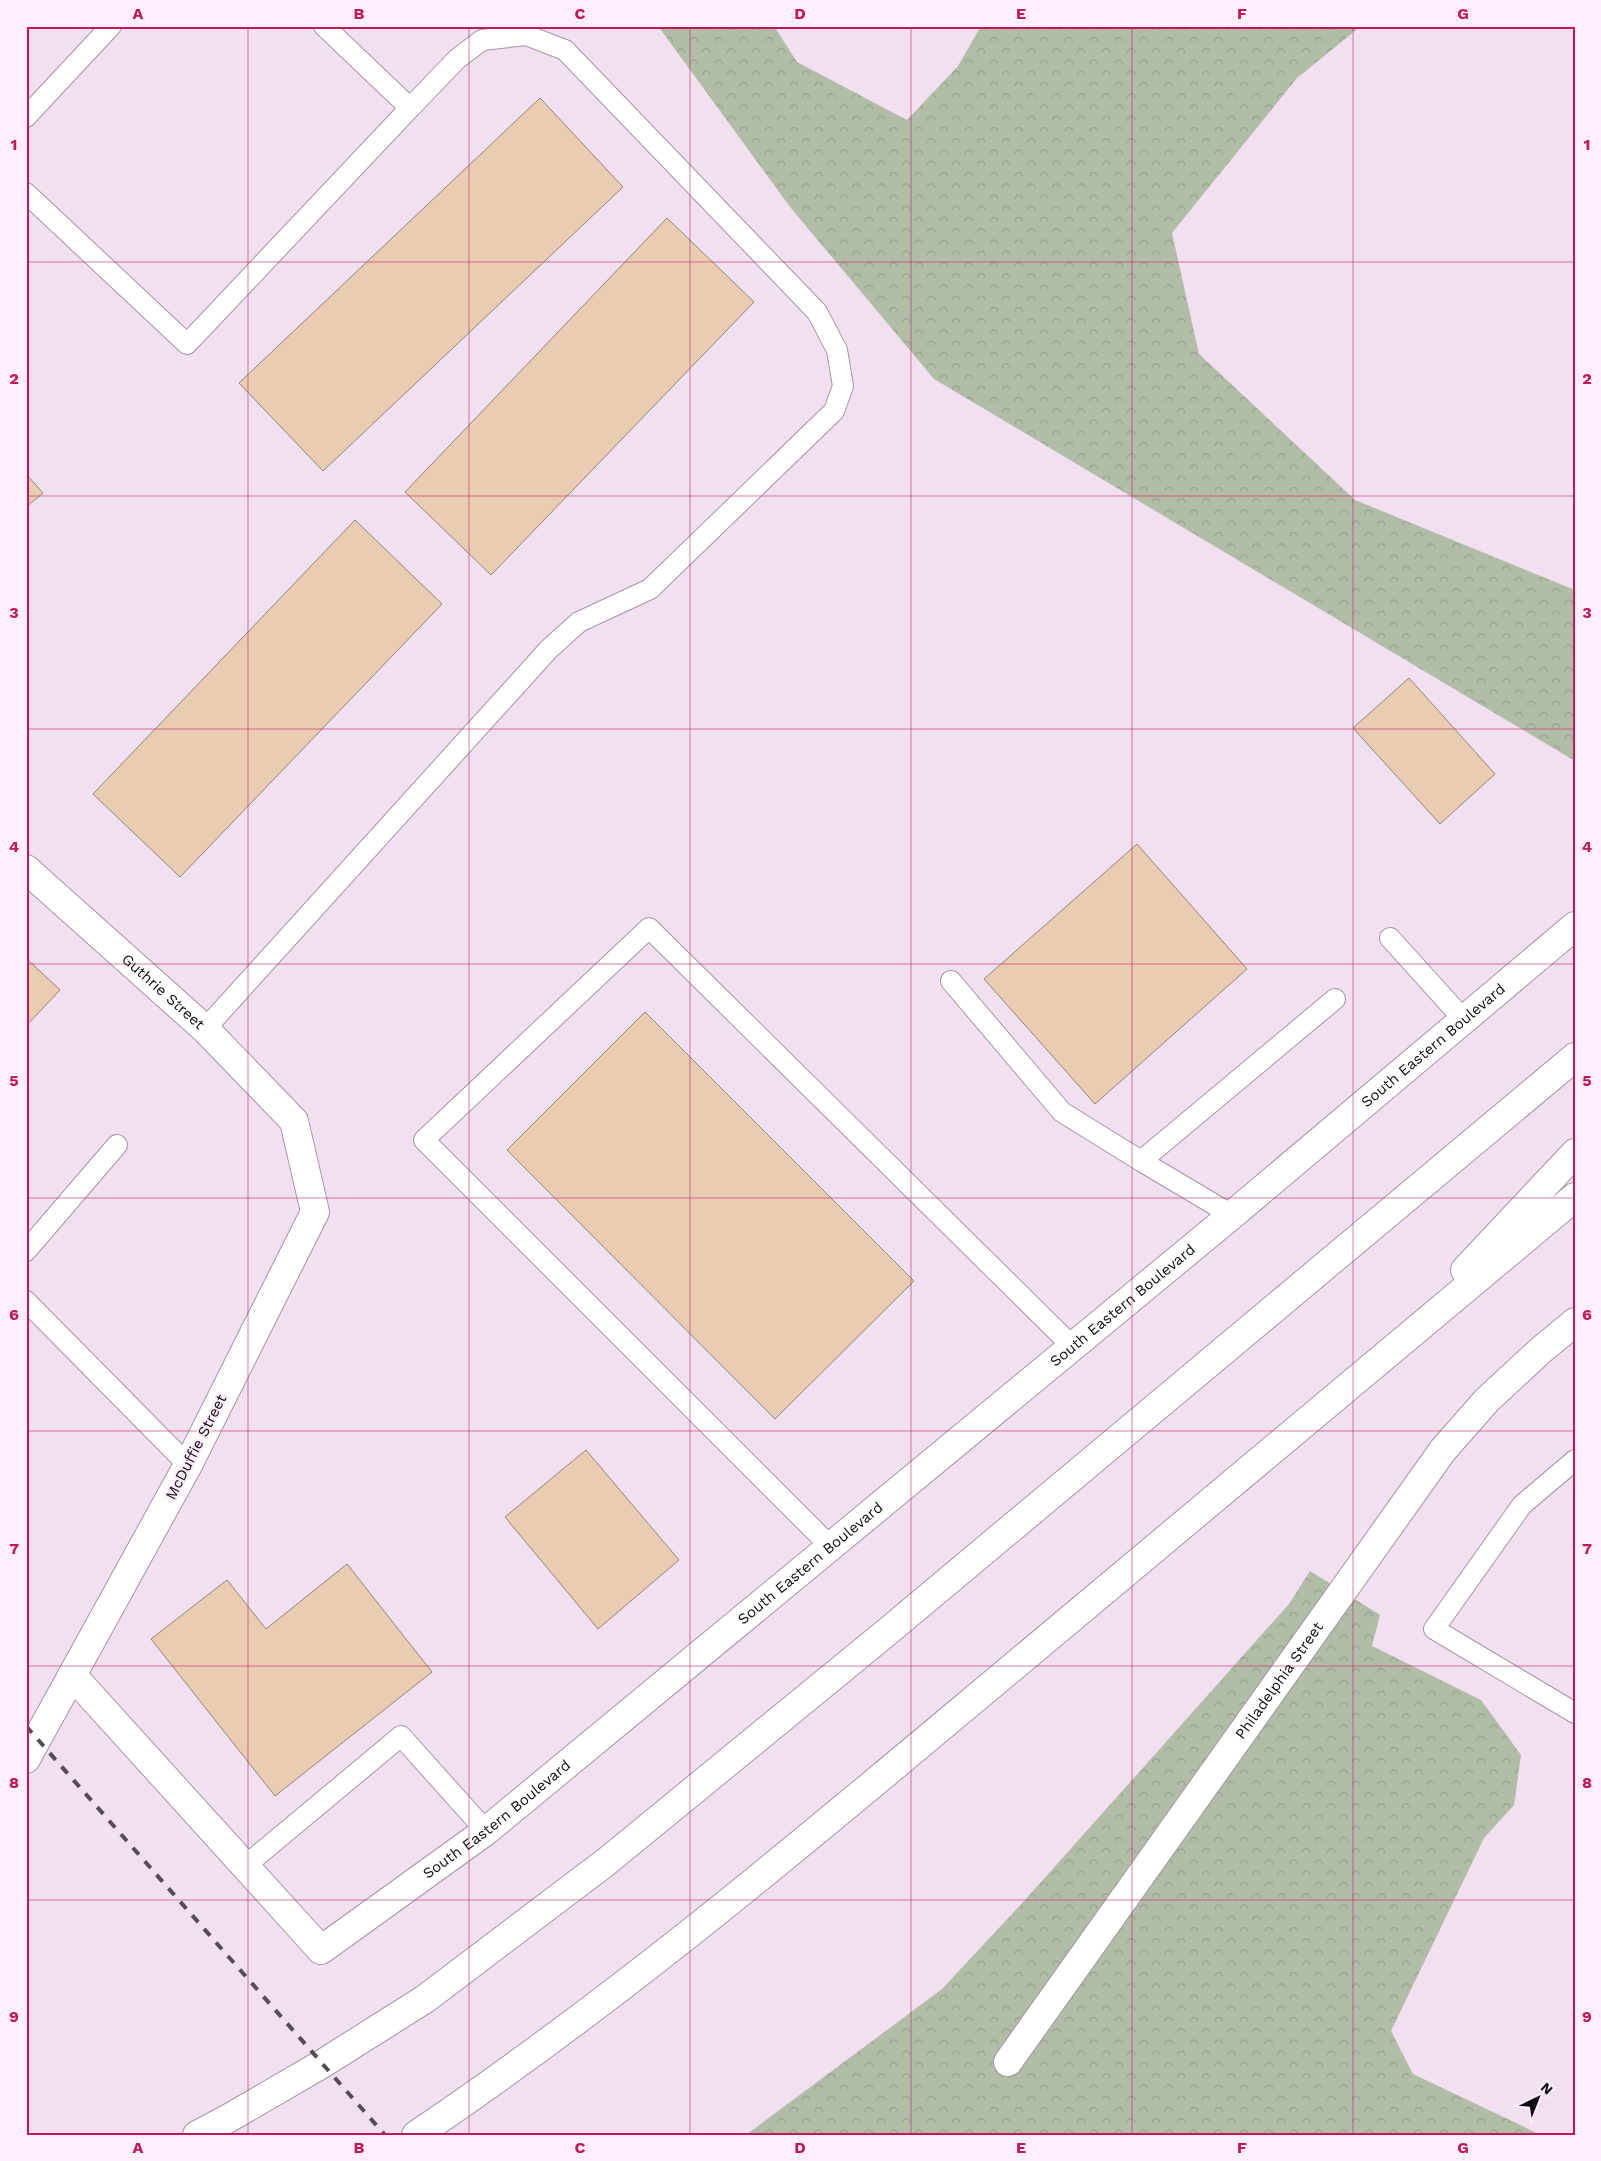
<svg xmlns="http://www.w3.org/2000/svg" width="1601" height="2161" viewBox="0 0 1601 2161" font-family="'Work Sans',sans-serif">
<defs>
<pattern id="forest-crowns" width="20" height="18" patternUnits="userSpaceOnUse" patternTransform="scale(1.25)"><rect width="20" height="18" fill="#b1bda6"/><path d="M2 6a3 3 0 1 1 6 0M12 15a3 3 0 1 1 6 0" fill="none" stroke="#97a18e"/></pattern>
</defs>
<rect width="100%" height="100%" fill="#f0e0f0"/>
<!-- forest -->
<path fill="url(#forest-crowns)" d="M658 26H774L797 62 907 120 958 66 981 26H1361L1297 78 1172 233 1199 354 1355 500 1575 590V761L934 379 790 207Z
M1310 1571 1380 1615 1372 1646 1481 1700 1521 1755 1514 1805 1484 1838 1391 2031 1413 2074 1541 2135H746L942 1989 1025 1900 1289 1604Z"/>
<!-- building -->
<path fill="#e9cdb3" stroke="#948577" d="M540 98 623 187 323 471 239 383Z
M667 218 754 302 491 575 405 492Z
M26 474 43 493 26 507Z
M355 520 442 604 180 877 93 794Z
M1409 678 1495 774 1440 824 1353 728Z
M1137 844 1247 969 1095 1104 984 979Z
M26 958 60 990 26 1026Z
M645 1012 914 1281 775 1419 507 1150Z
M586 1450 679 1560 598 1629 505 1517Z
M347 1564 432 1672 275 1796 151 1639 227 1580 266 1629Z"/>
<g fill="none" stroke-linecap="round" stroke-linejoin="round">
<!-- service casing -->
<g stroke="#a496a4" stroke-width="22">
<path id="service" d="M26 117 111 26
M26 193 187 344 410 108 324 26
M1390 938 1464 1020
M951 981 1062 1112 1141 1161
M205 1029 549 649 579 622 650 589 834 411 843 386 837 350 817 312 565 50 526 35 482 40 457 59 410 108
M1232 1215 1141 1161 1335 999
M26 1251 117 1145
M26 1301 188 1465
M1575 1460 1522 1505 1434 1629 1575 1713
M831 1547 424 1140 649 928 1073 1347
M245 1866 401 1736 486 1831"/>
</g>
<!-- minor casing -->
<g stroke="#a496a4" stroke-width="30">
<g id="minor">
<path id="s1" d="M26 869 205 1029 294 1121 315 1212 188 1465 26 1759"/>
<path id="s2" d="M72 1675 321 1950 486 1831 1232 1215 1575 926"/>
<path id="s3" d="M1008 2062 1443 1450 1487 1400 1541 1350 1575 1322"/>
</g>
</g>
<!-- trunk casing -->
<g stroke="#a496a4" stroke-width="30">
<path id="trunk" d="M1465 1270 1575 1153
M197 2135 229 2118 322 2064 425 1999 606 1862 887 1632 1575 1057
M416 2135C615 2001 799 1846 983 1692 1180 1527 1377 1362 1575 1197"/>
</g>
<!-- service -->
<use href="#service" stroke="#fff" stroke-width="20"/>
<!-- minor -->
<use href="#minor" stroke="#fff" stroke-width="28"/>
<!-- trunk -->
<use href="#trunk" stroke="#fff" stroke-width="28"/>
<!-- rail -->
<path stroke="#554c55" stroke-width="4" stroke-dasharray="9 9" stroke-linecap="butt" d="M26 1726 385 2135"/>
</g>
<!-- grid -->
<path fill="none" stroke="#c2185b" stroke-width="1" stroke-opacity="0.55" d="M248 26V2135M469 26V2135M690 26V2135M911 26V2135M1132 26V2135M1353 26V2135M26 262H1575M26 496H1575M26 729H1575M26 964H1575M26 1198H1575M26 1431H1575M26 1666H1575M26 1900H1575"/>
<g text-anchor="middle" stroke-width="4.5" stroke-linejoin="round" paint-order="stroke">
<!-- street labels -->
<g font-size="15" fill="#100b10" stroke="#feeefd">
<text dy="5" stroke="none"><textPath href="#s1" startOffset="184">Guthrie Street</textPath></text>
<text dy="5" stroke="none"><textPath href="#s2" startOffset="1805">South Eastern Boulevard</textPath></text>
<text dy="5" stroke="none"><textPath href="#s2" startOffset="1400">South Eastern Boulevard</textPath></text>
<text transform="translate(196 1447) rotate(-63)" y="5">McDuffie Street</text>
<text dy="5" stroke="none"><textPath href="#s2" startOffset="995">South Eastern Boulevard</textPath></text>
<text dy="5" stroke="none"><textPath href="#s3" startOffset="468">Philadelphia Street</textPath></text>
<text dy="5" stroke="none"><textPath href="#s2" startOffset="590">South Eastern Boulevard</textPath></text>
</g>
</g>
<!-- border -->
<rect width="1601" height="2161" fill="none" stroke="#feeefd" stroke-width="55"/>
<!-- north arrow -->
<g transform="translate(1538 2098) rotate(43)" stroke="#feeefd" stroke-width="4" paint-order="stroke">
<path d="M0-4L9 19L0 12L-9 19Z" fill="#100b10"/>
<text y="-8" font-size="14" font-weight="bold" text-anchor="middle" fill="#100b10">N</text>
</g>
<rect x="28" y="28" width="1546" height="2106" fill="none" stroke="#c2185b" stroke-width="2"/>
<g font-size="16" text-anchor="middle" font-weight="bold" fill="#c2185b">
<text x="138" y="19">A</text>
<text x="359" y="19">B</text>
<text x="580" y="19">C</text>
<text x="800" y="19">D</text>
<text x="1021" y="19">E</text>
<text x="1242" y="19">F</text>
<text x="1463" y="19">G</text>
<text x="14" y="150">1</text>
<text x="1587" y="150">1</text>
<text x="14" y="384">2</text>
<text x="1587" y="384">2</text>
<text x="14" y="618">3</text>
<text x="1587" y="618">3</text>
<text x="14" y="852">4</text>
<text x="1587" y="852">4</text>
<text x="14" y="1086">5</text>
<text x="1587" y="1086">5</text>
<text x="14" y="1320">6</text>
<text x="1587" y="1320">6</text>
<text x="14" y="1554">7</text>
<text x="1587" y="1554">7</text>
<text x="14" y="1788">8</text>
<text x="1587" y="1788">8</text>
<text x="14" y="2022">9</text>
<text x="1587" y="2022">9</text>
<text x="138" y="2153">A</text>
<text x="359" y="2153">B</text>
<text x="580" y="2153">C</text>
<text x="800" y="2153">D</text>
<text x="1021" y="2153">E</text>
<text x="1242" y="2153">F</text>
<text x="1463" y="2153">G</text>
</g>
</svg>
